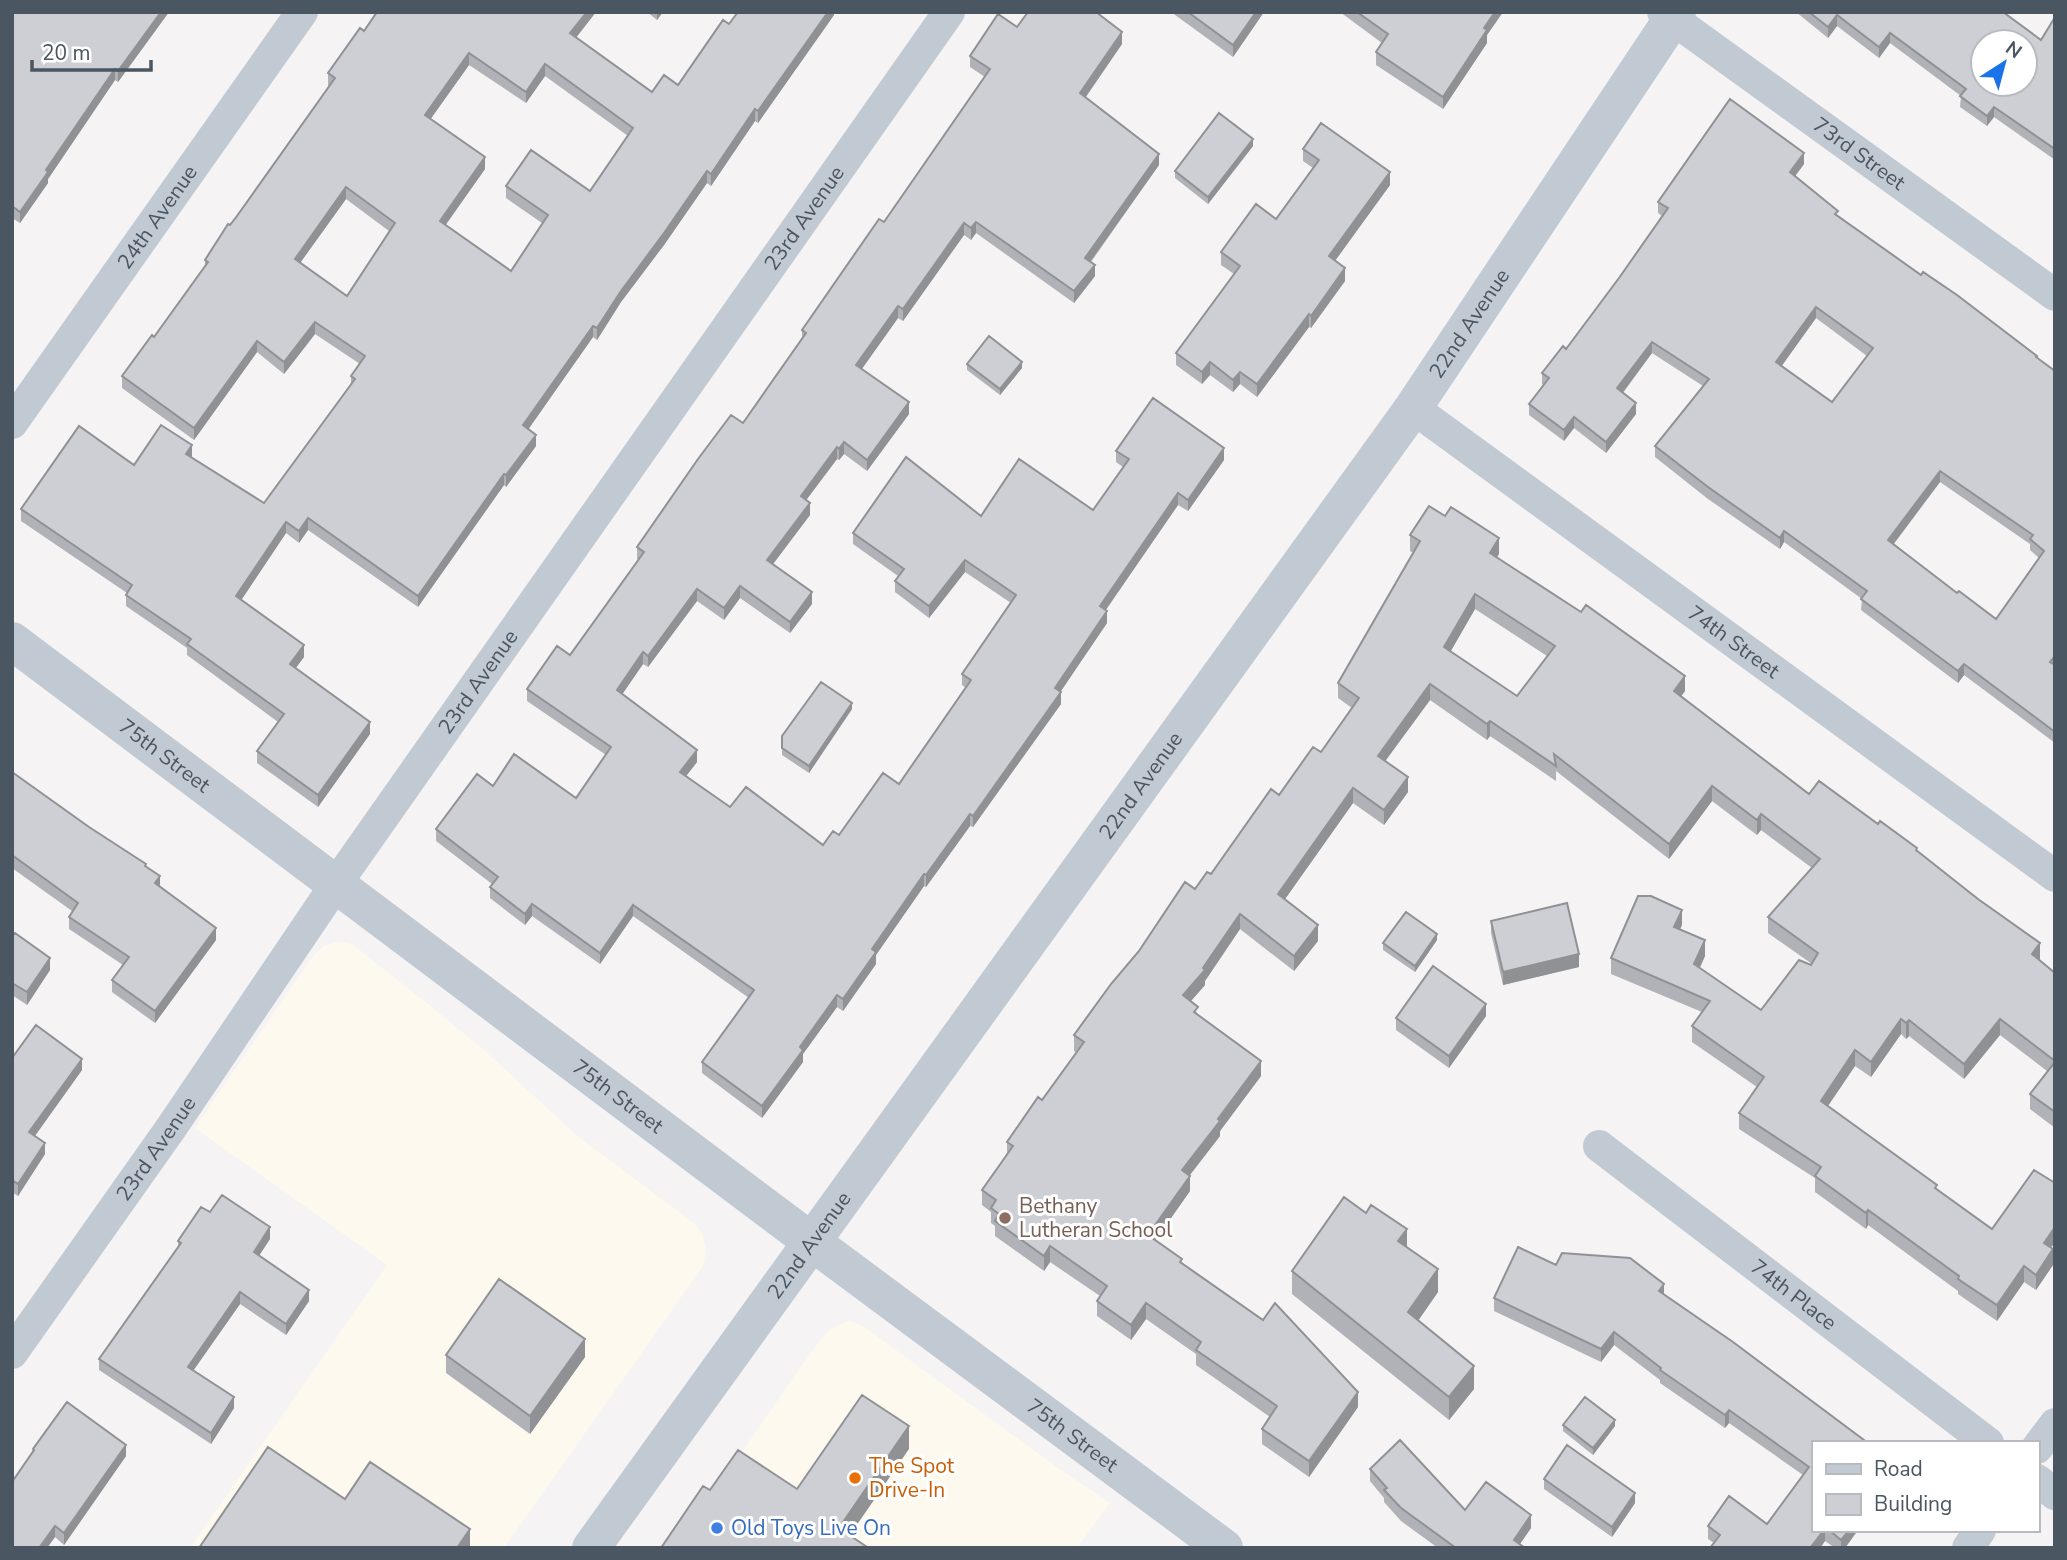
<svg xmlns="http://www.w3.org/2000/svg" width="2067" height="1560" viewBox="0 0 2067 1560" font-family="'Nunito Sans',sans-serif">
<rect width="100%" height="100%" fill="#f5f3f3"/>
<!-- commercial -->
<path fill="#fdf9ef" d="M338 942 352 944 443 1016 484 1050 581 1139 695 1224 703 1235 706 1252 703 1266 504 1548H190L387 1265 195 1128 312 957 323 946Z
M850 1321 863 1326 1054 1465 1110 1503 1077 1548H675L814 1348 828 1331 840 1324Z"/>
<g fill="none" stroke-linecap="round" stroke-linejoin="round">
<!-- minor -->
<g stroke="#c1cad2" stroke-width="32">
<path id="s1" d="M1663 12 2055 295"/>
<path id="s2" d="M1413 408 2055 876"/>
<path id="s3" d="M12 423 302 12"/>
<path id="s4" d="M1599 1146 1988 1443"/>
<path id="s5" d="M12 1353 171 1128 336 884 949 12"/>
<path d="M2037 1448 2055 1424"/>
<path d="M2037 1480 2055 1494"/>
<path d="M1968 1548 1980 1530"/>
</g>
<!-- tertiary -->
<g stroke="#c1cad2" stroke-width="38">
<path id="s6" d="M12 641 812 1242 1224 1548"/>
<path id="s7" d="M591 1548 1413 408 1677 12"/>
</g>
</g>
<!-- wall -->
<path fill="#b0b2b7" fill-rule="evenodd" d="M12 12H169L118 82 115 80 48 179V183L20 223 12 218Z
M377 12H596L576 38 652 92 678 85 729 24 834 12V15L758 123 755 121 711 186 707 183 664 245 621 302 597 340 593 337 528 429 536 446 506 487 504 485 418 607 308 530 299 543 286 533 241 600 304 657 295 668 370 734 318 807 257 763V751L278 722 187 655V648L126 606V595L127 593 21 521V509L134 465 192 457 264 503 351 384V376L360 364 315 334 284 374 257 352 194 440 122 388V376L154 337 205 267V260L329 86 328 85V73L364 31ZM469 65 526 103 545 76 628 136 590 191 506 186V198L542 223 511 271 445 225 485 169 430 119ZM346 199 389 231 347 296 300 263Z
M647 12H663L657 20Z
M1171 12H1264L1233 57Z
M1340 12H1503L1487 35V43L1443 109 1376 65V52L1382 43Z
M1796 12H2003L2041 40 2055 17V160L1994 117 1987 126 1960 107 1961 96 1890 43 1879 58 1837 26 1828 38Z
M1017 27 1122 44 1086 97 1159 165 1091 262 1095 276 1074 303 976 233 971 240 964 235 903 321 898 318 862 369 909 414 867 471 844 454 839 460 837 459 806 500 810 515 773 564 812 604 790 633 740 598 724 620 697 601 648 667 643 664 622 694 697 762 686 776 730 807 823 845 839 835 899 784 966 688 962 685V674L1011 603 965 572 929 618 895 592V581L898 576 853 544V533L981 516 1093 510 1123 467 1116 462V451L1224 460 1188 511 1178 505 1106 610 1107 623 1060 692 1061 704 973 827 970 826 926 887 924 886 876 955V964L843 1011 837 1007 803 1054V1062L762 1118 702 1073V1062L749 998 633 916 600 964 532 916 525 925 490 898V887L492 884 436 841V829L493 786 576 798 606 755 527 701V689L570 655 639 560 637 559V547L743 423 802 339V330L884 222 985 77 970 67V56Z
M1253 146 1208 204 1175 178V171Z
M1303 149 1390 185 1335 261 1345 281 1311 328 1309 327 1257 397 1240 384 1233 392 1210 375 1202 384 1176 365V353L1234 274 1221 265V252L1276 219 1313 168 1303 161Z
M1804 164 1795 176 1838 216 2055 371V743L1964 675 1958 683 1861 610 1862 599 1784 542 1780 549 1708 499 1655 457V446L1703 386 1652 353 1623 393 1636 414 1606 453 1574 428 1564 441 1529 415V404L1543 385 1542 384V373L1566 349 1619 278 1662 216 1658 213V202ZM1816 318 1867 356 1832 402 1781 366ZM1940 482 2030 544V550L2039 558 1996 619 1957 593 1894 544Z
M967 364 1022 368 1000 395 967 370Z
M1410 535 1499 554 1497 557 1685 691 1681 696 1809 794 1878 824 1917 850 2040 959 2039 960 2055 973V1128L2030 1109V1094L2047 1071 2000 1035 1964 1079 1909 1036 1906 1039 1901 1034 1871 1077 1855 1066 1828 1106 1937 1189 1992 1229 2051 1248 2053 1265 2036 1290 2024 1282 1997 1321 1958 1294V1291L1868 1225 1866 1229 1815 1192V1178L1739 1129V1113L1757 1087 1692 1042V1026L1702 1012 1611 974V958L1682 925 1680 929 1705 956 1700 968 1761 1010 1812 964 1768 933V917L1812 868 1761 830 1757 835 1712 801 1669 859 1556 771V781L1490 736 1487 740 1430 700 1385 761 1408 792 1384 825 1353 803 1285 899 1318 941 1294 971 1240 929 1205 981V985L1191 1001 1198 1015 1261 1076 1220 1131V1136L1190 1175V1191L1155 1240 1358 1407 1309 1477 1262 1444V1429L1270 1417 1196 1365V1354L1146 1319 1131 1340 1097 1316V1301L1100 1296 1050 1262 1044 1271 995 1236V1226L991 1223V1212L982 1205V1190L1007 1154V1142L1042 1100 1077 1053 1074 1051V1035L1195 889 1211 874 1279 795 1321 752 1352 708 1338 698V683L1413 553 1410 551ZM1475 609 1547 656 1517 696 1450 652Z
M852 709 809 773 782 755V736Z
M12 772 146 867 160 887 216 940 155 1023 112 992V980L123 965 69 929V917L72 911 12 868Z
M1491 921 1579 967 1503 985 1491 933Z
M12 936 50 970 27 1005 12 995Z
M1437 940 1415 972 1383 950V943Z
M1486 1016 1449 1068 1396 1030V1018Z
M12 1058 82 1070 35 1136 45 1154 18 1196 12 1192Z
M210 1212 270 1239 259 1256 309 1301 286 1335 240 1304 193 1371 234 1408 211 1444 99 1370V1359L178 1247V1241Z
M1407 1248 1438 1292 1418 1321 1474 1389 1449 1420 1292 1294V1271Z
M1556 1265 1664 1295 1868 1443 1813 1530H1858L1845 1548H1835L1825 1541 1820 1548H1710L1714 1543 1708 1539V1526L1767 1524 1803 1475 1729 1423 1725 1428 1660 1383V1380L1614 1345 1601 1362 1494 1311V1298Z
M446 1355 585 1357 530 1434 446 1373Z
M1563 1425 1615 1426 1593 1455 1563 1431Z
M33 1449 126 1456 64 1545 55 1537 47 1548H12Z
M1370 1469 1465 1510 1531 1528 1520 1544 1525 1548H1438L1401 1521 1384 1502V1498L1370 1481Z
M1544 1479 1635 1503 1612 1537 1544 1489Z"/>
<!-- shaded-wall -->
<path fill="#909195" d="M161 12H169L118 82V71Z
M587 12H596L570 45V33Z
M657 12H663L657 20Z
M828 12H834V15L758 123V111Z
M1256 12H1264L1233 57V45Z
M1495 12H1503L1487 35V43L1443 109V97L1484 28Z
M1837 15V26L1828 38V27Z
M1122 32V44L1080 105V93Z
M1890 33V43L1879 58V47Z
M469 53V65L425 127V115Z
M545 64V76L526 103V92Z
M115 69V80L48 179V183L20 223V212L46 170Z
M1994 107V117L1987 126V116Z
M755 109V121L711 186V174Z
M1253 139V146L1208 204V197Z
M1804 153V164L1790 183V172Z
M1159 154V165L1085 269V258Z
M485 157V169L440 233V221Z
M707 171V183L664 245 621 302 597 340V328L621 291Z
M1390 172V185L1329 269V256Z
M346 187V199L295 270V259Z
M976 222V233L971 240V228Z
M964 223V235L903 321V309Z
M1095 265V276L1074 303V291Z
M1345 268V281L1311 328V316Z
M898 306V318L856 377V365Z
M1816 307V318L1776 374V362Z
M1309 314V327L1257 397V384Z
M315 322V334L284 374V362Z
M593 326V337L523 437V425Z
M257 341V352L194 440V428Z
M1652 342V353L1617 400V388Z
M1022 362V368L1000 395V389Z
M1210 362V375L1202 384V372Z
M1240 372V384L1233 392V380Z
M909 402V414L867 471V460Z
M1636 403V414L1606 453V442Z
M1574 417V428L1564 441V430Z
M536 435V446L506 487V475Z
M844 442V454L839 460V449Z
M192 445V457L186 454Z
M837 447V459L801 507V496Z
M1224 448V460L1188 511V500Z
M1940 471V482L1888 551V540Z
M504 474V485L418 607V596Z
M1178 493V505L1100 618V606Z
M810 503V515L767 572V560Z
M308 518V530L299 543V531Z
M286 522V533L236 608V596Z
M1784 531V542L1780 549V538Z
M1499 538V554L1490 568V553Z
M965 560V572L929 618V606Z
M740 586V598L724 620V608Z
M697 589V601L648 667V656Z
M812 592V604L790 633V622Z
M1475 594V609L1444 663V647Z
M1107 611V623L1055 700V688Z
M304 645V657L290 676V664Z
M643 652V664L617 702V690Z
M1964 664V675L1958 683V671Z
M1685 676V691L1674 706V691Z
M1430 684V700L1378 771V756Z
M1061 692V704L973 827V816Z
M852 703V709L809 773V766Z
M1490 721V736L1487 740V724Z
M370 722V734L318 807V795Z
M697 750V762L680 784V772Z
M1408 777V792L1384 825V810Z
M1712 786V801L1669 859V844Z
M1353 788V803L1278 909V894Z
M970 814V826L926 887V875Z
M1761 814V830L1757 835V820Z
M924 874V886L876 955V964L843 1011V999L872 949Z
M160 876V888L155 883Z
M532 904V916L525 925V914Z
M633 905V916L600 964V953Z
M1682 910V925L1674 942V927Z
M1240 914V929L1205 981V985L1183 1010V995L1203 968Z
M1318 925V941L1294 971V956Z
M216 928V940L155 1023V1011Z
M1437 934V940L1415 972V966Z
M1705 940V956L1694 979V964Z
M2040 943V959L2032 969V954Z
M1579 954V967L1503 985V972Z
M50 958V970L27 1005V992Z
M837 995V1007L803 1054V1062L762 1118V1106L800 1047Z
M1486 1004V1016L1449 1068V1056Z
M1901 1019V1034L1871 1077V1062Z
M2000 1019V1035L1964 1079V1064Z
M1909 1020V1036L1906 1039V1023Z
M1855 1050V1066L1821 1116V1101Z
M82 1059V1070L29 1144V1132Z
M1261 1061V1076L1220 1131V1136L1182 1185V1170Z
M45 1143V1154L18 1196V1184Z
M1190 1176V1191L1148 1251V1235Z
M1868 1210V1225L1866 1229V1213Z
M270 1227V1239L254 1263V1252Z
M2055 1227V1242L2044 1258V1243Z
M1407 1229V1252L1398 1241Z
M1050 1246V1262L1044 1271V1256Z
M2053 1249V1265L2036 1290V1275Z
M2024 1266V1282L1997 1321V1305Z
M1438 1269V1292L1408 1335V1312Z
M1664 1284V1297L1659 1291Z
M309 1290V1301L286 1335V1324Z
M240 1292V1304L188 1378V1367Z
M1146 1303V1319L1131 1340V1325Z
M1614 1332V1345L1601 1362V1349Z
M585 1339V1357L530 1434V1416Z
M1474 1366V1389L1449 1420V1397Z
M1358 1392V1407L1309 1477V1461Z
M234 1397V1408L211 1444V1433Z
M1729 1410V1423L1725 1428V1415Z
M1615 1420V1426L1593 1455V1448Z
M909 1426V1449L841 1548 839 1528Z
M126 1445V1456L64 1545V1533Z
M1635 1493V1503L1612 1537V1527Z
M1531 1515V1528L1517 1548 1514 1540Z
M55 1526V1537L47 1548H39Z
M470 1529V1548H457Z
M1824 1530H1825V1541L1820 1548H1810Z
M1849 1530H1858L1845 1548H1841V1540Z"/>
<!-- building -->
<path fill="#cdcfd5" stroke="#909195" stroke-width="2" fill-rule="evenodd" d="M12 12H161L118 71 115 69 46 170 48 172 20 212 12 206Z
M377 12H587L570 33 652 92 664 75 678 85 723 20 729 24 738 12H828L758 111 755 109 711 174 707 171 664 233 621 291 597 328 593 326 523 425 536 435 506 475 504 474 418 596 308 518 299 531 286 522 236 596 304 645 290 664 370 722 318 795 257 751 284 714 187 644 191 639 126 595 132 585 21 509 79 426 134 465 161 425 192 445 186 454 264 503 355 379 351 376 365 356 315 322 284 362 257 341 194 428 122 376 152 335 154 337 208 262 205 260 228 224 230 225 237 216 335 78 328 73 360 28 364 31ZM469 53 526 92 545 64 633 128 590 191 531 150 506 186 548 215 511 271 440 221 485 157 425 115ZM346 187 395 223 347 296 295 259Z
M1028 12H1096L1122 32 1080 93 1159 154 1085 258 1095 265 1074 291 976 222 971 228 964 223 903 309 898 306 856 365 909 402 867 460 844 442 839 449 837 447 801 496 810 503 767 560 812 592 790 622 740 586 724 608 697 589 648 656 643 652 617 690 697 750 680 772 730 807 746 787 823 845 833 831 839 835 883 773 899 784 971 680 962 674 1016 595 965 560 929 606 895 581 904 569 853 533 906 457 981 516 1019 459 1093 510 1129 459 1116 451 1153 398 1224 448 1188 500 1178 493 1100 606 1107 611 1055 688 1061 692 973 816 970 814 926 875 924 874 872 949 876 952 843 999 837 995 800 1047 803 1050 762 1106 702 1062 754 990 633 905 600 953 532 904 525 914 490 887 498 877 436 829 477 774 493 786 514 754 576 798 611 747 527 689 557 646 570 655 644 552 637 547 698 459 731 415 743 423 806 333 802 330 879 219 884 222 990 69 970 56 998 14 1017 27Z
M1188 12H1256L1233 45Z
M1357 12H1495L1484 28 1487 30 1443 97 1376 52 1388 34Z
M1809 12H2003L2041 40 2055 17V149L1994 107 1987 116 1960 96 1966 89 1890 33 1879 47 1837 15 1828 27ZM1983 42H2025V84H1983Z
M1730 99 1804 153 1790 172 1838 211 1835 214 1921 275 1923 272 1957 295 2037 356 2036 357 2055 371V656L2050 662 2055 665V732L1964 664 1958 671 1861 599 1867 591 1784 531 1780 538 1708 487 1655 446 1709 379 1652 342 1617 388 1636 403 1606 442 1574 417 1564 430 1529 404 1549 378 1542 373 1563 346 1566 349 1619 278 1668 208 1658 202ZM1816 307 1873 348 1832 402 1776 362ZM1940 471 2033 535 2030 539 2044 551 1996 619 1959 591 1957 593 1888 540Z
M1219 113 1253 139 1208 197 1175 171Z
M1321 123 1390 172 1329 256 1345 268 1311 316 1309 314 1257 384 1240 372 1233 380 1210 362 1202 372 1176 353 1240 266 1221 252 1256 204 1276 219 1319 160 1303 149Z
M989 336 1022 362 1000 389 967 364Z
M1429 506 1445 516 1451 507 1499 538 1490 553 1581 612 1586 605 1685 676 1674 691 1809 794 1819 781 1878 824 1880 821 1917 848 1916 850 1978 899 2040 943 2032 954 2055 973V1061L2000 1019 1964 1064 1909 1020 1906 1023 1901 1019 1871 1062 1855 1050 1821 1101 1937 1185 1935 1188 1992 1229 2034 1170 2055 1183V1227L2044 1243 2053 1249 2036 1275 2024 1266 1997 1305 1958 1279 1959 1276 1868 1210 1866 1213 1815 1176 1821 1167 1739 1113 1764 1077 1692 1026 1710 1001 1611 958 1638 896H1651L1682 910 1674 927 1705 940 1694 964 1761 1010 1799 960 1811 965 1818 953 1768 917 1820 859 1761 814 1757 820 1712 786 1669 844 1554 754 1556 766 1490 721 1487 724 1430 684 1378 756 1408 777 1384 810 1353 788 1278 894 1318 925 1294 956 1240 914 1203 968 1205 970 1183 995 1198 1007 1194 1012 1261 1061 1218 1119 1220 1121 1182 1170 1190 1176 1148 1235 1182 1259 1180 1262 1263 1320 1275 1303 1358 1392 1309 1461 1262 1429 1277 1406 1196 1350 1201 1342 1146 1303 1131 1325 1097 1301 1107 1286 1050 1246 1044 1256 995 1221 999 1214 991 1208 996 1200 982 1190 1013 1146 1007 1142 1038 1097 1042 1100 1084 1042 1074 1035 1111 984 1139 951 1185 882 1195 889 1207 872 1211 874 1271 789 1279 795 1313 747 1321 752 1359 698 1338 683 1420 541 1410 535ZM1475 594 1555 646 1517 696 1444 647Z
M821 682 852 703 809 766 782 748V736Z
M12 772 89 827 146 864 145 866 160 876 155 883 216 928 155 1011 112 980 129 957 69 917 78 903 12 855Z
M1567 903 1579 954 1503 972 1491 921Z
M1406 912 1437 934 1415 966 1383 943Z
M15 933 50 958 27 992 12 983V936Z
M1433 966 1486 1004 1449 1056 1396 1018Z
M36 1025 82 1059 29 1132 45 1143 18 1184 12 1180V1058Z
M2055 1062V1112L2030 1094Z
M222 1195 270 1227 254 1252 309 1290 286 1324 240 1292 188 1367 234 1397 211 1433 99 1359 181 1243 178 1241 201 1207 210 1212Z
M1344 1197 1366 1213 1371 1205 1407 1229 1398 1241 1438 1269 1408 1312 1474 1366 1449 1397 1292 1271Z
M1518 1247 1556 1265 1562 1253 1630 1258 1664 1284 1659 1291 1733 1342 1868 1443H1813V1530H1824L1810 1548H1710L1720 1535 1708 1526 1729 1496 1767 1524 1809 1467 1729 1410 1725 1415 1660 1370 1661 1368 1614 1332 1601 1349 1494 1298Z
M499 1279 585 1339 530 1416 446 1355Z
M862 1395 909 1426 839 1528 867 1547V1548H661L703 1486 710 1490 738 1450 797 1489Z
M1585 1397 1615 1420 1593 1448 1563 1425Z
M67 1402 126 1445 64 1533 55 1526 39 1548H12V1482L34 1450 33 1449Z
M1400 1440 1465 1510 1486 1482 1531 1515 1514 1540 1525 1548H1456L1401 1508 1384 1490 1387 1488 1370 1469Z
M1567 1445 1635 1493 1612 1527 1544 1479Z
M268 1447 345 1499 370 1462 470 1529 457 1548H199Z
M1829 1530H1849L1841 1540Z"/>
<!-- markers -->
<circle fill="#8d6e63" stroke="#fff" stroke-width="2.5" cx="1005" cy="1218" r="7"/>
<circle fill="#e8710a" stroke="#fff" stroke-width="2.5" cx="855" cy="1478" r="7"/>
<circle fill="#3f7fe0" stroke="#fff" stroke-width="2.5" cx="717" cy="1528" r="7"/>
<g text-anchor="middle" stroke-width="6" stroke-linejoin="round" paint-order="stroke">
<!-- street labels -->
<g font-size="21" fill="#4a5661" stroke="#fff">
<text dy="7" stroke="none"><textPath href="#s1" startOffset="242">73rd Street</textPath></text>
<text dy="7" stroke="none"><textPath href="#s5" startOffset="1384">23rd Avenue</textPath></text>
<text dy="7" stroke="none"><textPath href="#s3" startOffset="252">24th Avenue</textPath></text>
<text dy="7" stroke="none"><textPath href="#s7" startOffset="1507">22nd Avenue</textPath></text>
<text dy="7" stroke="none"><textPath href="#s2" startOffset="397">74th Street</textPath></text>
<text dy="7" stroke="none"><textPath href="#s5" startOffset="817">23rd Avenue</textPath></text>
<text dy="7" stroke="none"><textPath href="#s6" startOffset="191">75th Street</textPath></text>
<text dy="7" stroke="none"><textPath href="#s7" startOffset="940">22nd Avenue</textPath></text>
<text dy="7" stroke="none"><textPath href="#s6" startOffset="758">75th Street</textPath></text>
<text dy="7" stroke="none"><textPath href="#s5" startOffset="250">23rd Avenue</textPath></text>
<text dy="7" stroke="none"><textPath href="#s7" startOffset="373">22nd Avenue</textPath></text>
<text dy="7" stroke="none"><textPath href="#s4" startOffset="245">74th Place</textPath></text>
<text dy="7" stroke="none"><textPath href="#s6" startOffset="1325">75th Street</textPath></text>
</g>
<!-- education labels -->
<g font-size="21" fill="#785e54" stroke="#fff" text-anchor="start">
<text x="1019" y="1213">Bethany<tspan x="1019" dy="24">Lutheran School</tspan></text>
</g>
<!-- food labels -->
<g font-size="21" fill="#c56008" stroke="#fff" text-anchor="start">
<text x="869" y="1473">The Spot<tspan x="869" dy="24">Drive-In</tspan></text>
</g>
<!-- shop labels -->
<g font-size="21" fill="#366cbe" stroke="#fff" text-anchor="start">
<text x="731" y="1535">Old Toys Live On</text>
</g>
</g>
<!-- border -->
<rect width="2067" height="1560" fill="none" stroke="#4a5661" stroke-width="28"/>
<!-- legend -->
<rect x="1812" y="1441" width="228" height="91" fill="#ffffff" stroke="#b7bbc0" stroke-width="2"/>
<rect x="1826" y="1464" width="35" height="10" fill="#c1cad2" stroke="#b7bbc0" stroke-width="2"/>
<text x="1874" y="1476" font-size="21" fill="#4a5661">Road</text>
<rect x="1826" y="1494" width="35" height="21" fill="#cdcfd5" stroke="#b7bbc0" stroke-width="2"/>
<text x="1874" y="1511" font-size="21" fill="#4a5661">Building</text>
<!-- north arrow -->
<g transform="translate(2004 63) rotate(36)"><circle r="33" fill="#ffffff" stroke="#b7bbc0" stroke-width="2"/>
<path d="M0-5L12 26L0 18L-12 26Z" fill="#1a73e8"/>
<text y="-10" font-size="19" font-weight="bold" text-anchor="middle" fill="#4a5661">N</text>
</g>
<!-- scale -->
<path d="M32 60v10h119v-10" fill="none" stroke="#4a5661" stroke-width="3.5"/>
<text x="42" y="60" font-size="21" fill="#4a5661" stroke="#ffffff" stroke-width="5" paint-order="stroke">20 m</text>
</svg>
